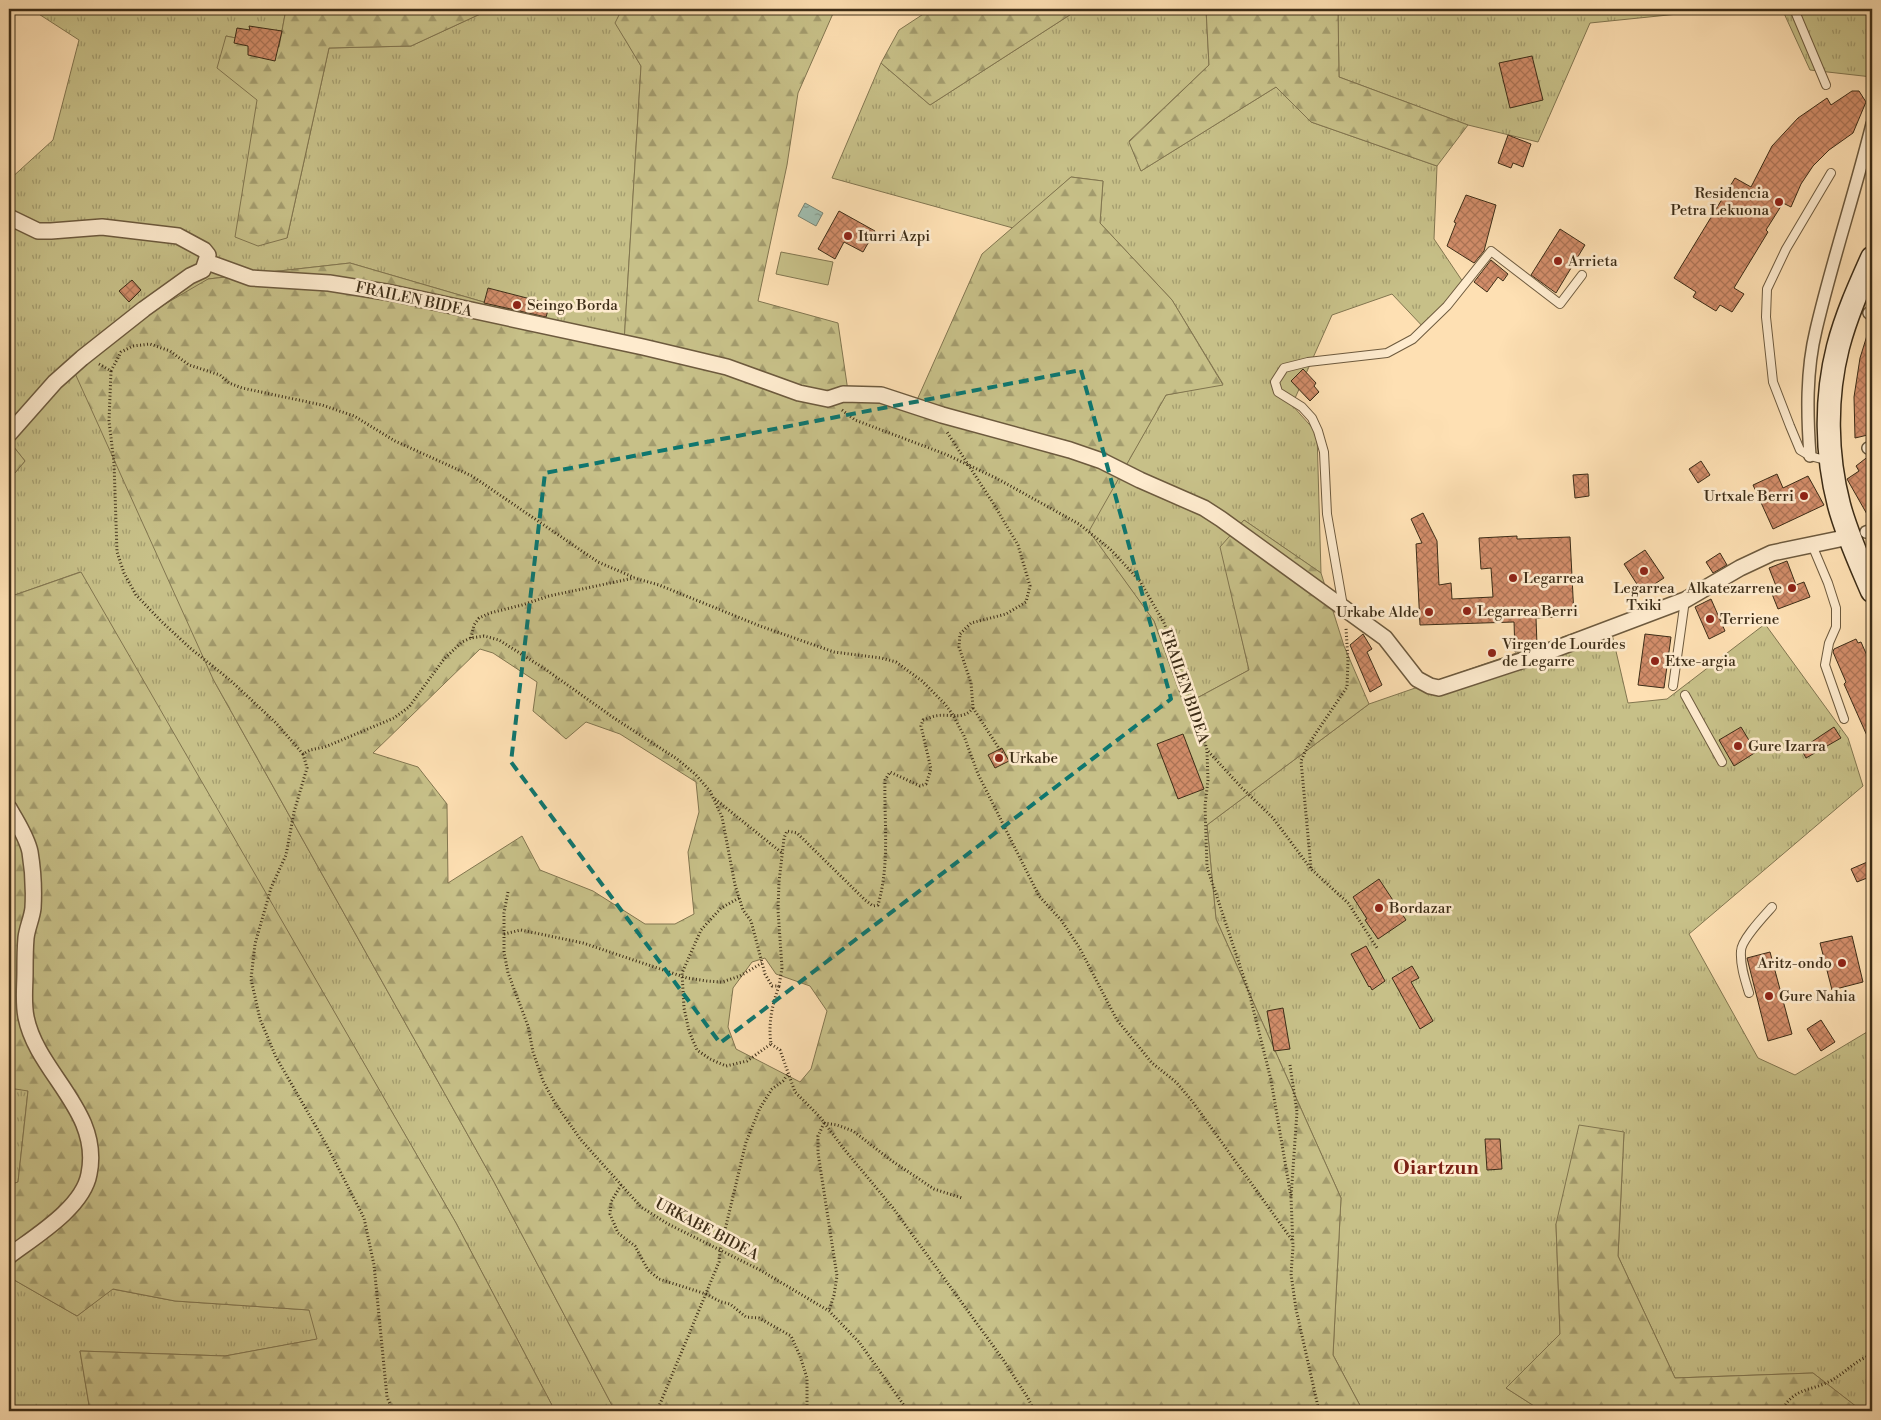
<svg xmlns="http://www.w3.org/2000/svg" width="1881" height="1420" viewBox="0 0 1881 1420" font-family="'Libre Bodoni',serif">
<defs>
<pattern id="grass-tufts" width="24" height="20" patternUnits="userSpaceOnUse" patternTransform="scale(1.25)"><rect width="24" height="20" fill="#c7c088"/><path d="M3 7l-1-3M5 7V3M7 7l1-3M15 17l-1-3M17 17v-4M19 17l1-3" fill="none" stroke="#a39c6e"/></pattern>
<pattern id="forest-firs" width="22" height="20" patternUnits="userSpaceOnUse" patternTransform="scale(1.25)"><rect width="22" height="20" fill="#c7c088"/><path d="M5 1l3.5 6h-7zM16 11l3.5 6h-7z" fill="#a39c6e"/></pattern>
<pattern id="water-ripples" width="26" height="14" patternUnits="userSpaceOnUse" patternTransform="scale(1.25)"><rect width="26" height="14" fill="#a0bdaf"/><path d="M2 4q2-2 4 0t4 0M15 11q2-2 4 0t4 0" fill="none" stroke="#849a8d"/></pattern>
<pattern id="building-cross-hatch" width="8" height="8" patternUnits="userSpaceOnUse" patternTransform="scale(1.25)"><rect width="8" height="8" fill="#d28d6a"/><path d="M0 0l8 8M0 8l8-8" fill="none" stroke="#ac7456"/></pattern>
</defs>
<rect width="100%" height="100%" fill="#fee0b3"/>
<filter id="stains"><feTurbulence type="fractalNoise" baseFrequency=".004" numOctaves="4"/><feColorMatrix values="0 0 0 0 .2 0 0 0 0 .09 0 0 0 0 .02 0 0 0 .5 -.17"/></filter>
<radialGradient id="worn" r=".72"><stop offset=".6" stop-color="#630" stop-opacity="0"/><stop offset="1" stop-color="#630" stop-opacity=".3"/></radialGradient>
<!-- grass -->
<path fill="url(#grass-tufts)" stroke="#827650" d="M31 9H286L279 47 226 36 259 90 287 238 329 48 411 46 491 9H622L616 23 641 66 624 343 350 263 208 279 213 679 493 1180 615 1411H555L456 1223 80 572 9 597V480L25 461 9 441V180L53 140 79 40Z
M1079 9H1206L1209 65 1129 141 1141 171 1276 87 1311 122 1437 166 1434 239 1463 282 1426 330 1392 294 1332 315 1292 405 1317 433 1321 573 1244 520 1221 547 1249 670 1184 705 1154 621 1088 531 1166 395 1223 384 1172 300 1100 223 1103 181 1071 177 1013 228 832 178 881 63 930 105Z
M1338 9H1727L1590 23 1538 142 1468 125 1339 77Z
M1782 9H1872V77L1810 70Z
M1609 621 1628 703 1667 699 1765 624 1848 738 1863 786 1689 934 1758 1058 1795 1075 1872 1029V1411H1862L1813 1373 1675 1378 1618 1256 1624 1132 1556 1224 1560 1334 1506 1388 1542 1411H1363L1333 1355 1341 1198 1216 919 1207 825 1369 704Z
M9 1088 28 1090 18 1182 9 1185Z
M9 1277 77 1316 112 1289 175 1301 310 1310 318 1339 225 1356 80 1351 90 1411H9Z"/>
<!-- forest -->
<path fill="url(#forest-firs)" stroke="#827650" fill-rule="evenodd" d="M286 9H491L411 46 329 48 287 238 258 246 235 237 257 100 217 68 226 36 279 47Z
M622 9H835L798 93 787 165 758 301 838 323 849 398 913 409 982 254 1071 177 1103 181 1100 223 1172 300 1223 385 1166 395 1089 531 1154 621 1184 705 1249 670 1220 547 1244 520 1321 573 1344 646 1369 704 1207 825 1216 919 1341 1198 1333 1355 1363 1411H615L493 1180 213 679 69 360 208 279 350 263 624 343 641 66 615 23ZM480 649 493 653 537 682 533 711 566 739 586 722 620 734 696 782 699 812 688 852 694 914 675 924H645L593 891 540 870 522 836 448 883 447 804 418 767 373 753ZM765 958 776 974 810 986 827 1011 811 1069 800 1082 736 1049 728 1027 733 988 752 962Z
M931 9H1079L930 105 881 63 899 30Z
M1206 9H1338L1339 77 1468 125 1437 166 1311 122 1276 87 1141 171 1129 142 1209 65Z
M9 441 25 461 9 480Z
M81 572 456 1223 555 1411H90L80 1351 225 1356 317 1339 309 1310 175 1301 113 1289 77 1316 9 1277V1185L18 1182 28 1091 9 1088V597Z
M1579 1125 1624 1132 1618 1256 1675 1378 1813 1373 1862 1411H1542L1506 1388 1560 1334 1556 1224Z"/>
<!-- garden -->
<path fill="#c7c088" stroke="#827650" d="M781 252 833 262 828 285 776 274Z"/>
<!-- water -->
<path fill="url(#water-ripples)" stroke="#788372" d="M805 203 823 213 816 226 798 216Z"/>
<!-- building -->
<path fill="url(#building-cross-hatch)" stroke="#3d2d17" d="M249 26 282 31 275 61 248 55V46L234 43 237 28 250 30Z
M1532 56 1543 100 1510 108 1499 63Z
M1852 91H1859L1866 102 1853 133 1829 150 1813 166 1801 184 1791 207 1783 203 1766 230 1768 232 1734 288 1744 294 1732 312 1720 305 1716 311 1693 297 1696 292 1674 278 1735 178 1751 187 1772 146 1798 118 1827 98 1831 105Z
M1508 135 1531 144 1523 167 1513 163 1511 168 1498 163Z
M1466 195 1496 205 1484 251 1474 263 1447 246 1456 223 1454 222Z
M839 211 875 231 863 252 844 242 835 259 818 249Z
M1560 229 1585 245 1556 293 1531 275Z
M1491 260 1508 274 1503 281 1498 277 1487 292 1474 282Z
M132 280 141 290 129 302 119 291Z
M488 288 550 304 546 317 484 303Z
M1869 329H1872V434L1855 438 1854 397 1860 358Z
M1303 369 1316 383 1314 386 1319 392 1310 401 1291 381Z
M1870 455H1872V523L1847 479 1859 471 1856 466Z
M1701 461 1710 475 1698 483 1689 469Z
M1588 474 1589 496 1575 498 1573 475Z
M1777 474 1783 488 1808 476 1824 505 1773 529 1753 485Z
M1423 513 1437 541 1439 585 1451 583 1452 599 1493 597 1491 568 1481 569 1479 538 1517 536V539L1570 537 1574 616 1536 618 1537 645 1515 652 1514 622 1420 625 1416 544 1422 543 1411 519Z
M1645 550 1664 578 1642 592 1624 564Z
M1720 553 1727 565 1713 573 1706 562Z
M1787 561 1796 585 1804 582 1810 597 1778 609 1772 594 1778 591 1769 568Z
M1711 599 1725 631 1709 639 1695 607Z
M1363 634 1372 649 1367 652 1382 685 1370 692 1350 645Z
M1645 634 1671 637 1664 688 1638 685Z
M1856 639 1858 643 1861 642 1872 667V747L1844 684 1846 682 1833 652 1834 649Z
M1741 727 1756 752 1734 766 1719 740Z
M1834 727 1841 738 1806 758 1801 749Z
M1183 734 1204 789 1178 799 1157 744Z
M1002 748 1009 761 995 768 988 755Z
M1872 860V876L1857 882 1851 869Z
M1379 879 1406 920 1378 939 1365 920 1367 919 1353 897Z
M1852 936 1863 982 1832 990 1820 943Z
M1366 946 1385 981 1372 990 1370 986 1369 987 1351 954Z
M1770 952 1792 1034 1768 1041 1747 958Z
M1412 966 1419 978 1411 982 1433 1021 1420 1029 1392 978Z
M1283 1008 1290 1049 1274 1051 1267 1011Z
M1821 1020 1835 1042 1821 1051 1807 1029Z
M1485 1139H1500L1502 1169 1487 1170Z"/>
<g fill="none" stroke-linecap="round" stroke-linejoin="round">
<!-- service casing -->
<g stroke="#6d5a3e" stroke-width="10">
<path id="service" d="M1794 9 1826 85
M1829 461 1810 456 1800 450 1790 426 1773 382 1766 317 1767 289 1786 249 1831 173
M1812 545 1828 583 1836 608V627L1829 643 1825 665 1844 719
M1343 606 1327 514 1324 452 1318 431 1312 418 1302 407 1278 392 1275 382 1284 368 1308 362 1387 353 1413 339 1447 306 1491 251 1560 304 1582 275
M1673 686 1685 600
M1685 695 1722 762
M1749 993C1745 980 1740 965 1741 951 1741 940 1764 916 1772 907"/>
</g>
<!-- pedestrian casing -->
<g stroke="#6d5a3e" stroke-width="14">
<path id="pedestrian" d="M1869 313 1872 315
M1868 448 1872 447
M1810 456C1807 414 1806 371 1816 330 1832 261 1855 193 1872 124
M1866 532 1872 530"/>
</g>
<!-- minor casing -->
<g stroke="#6d5a3e" stroke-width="18">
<path id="minor" d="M9 217 38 231H51L102 227 178 236 204 250 208 255 203 270 190 276 144 309 82 358 55 382 9 434
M207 262 251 278 329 283 392 293 643 347 727 367 799 393 828 399 843 394 881 395 942 415 1070 450 1102 461 1140 480 1204 508 1221 519 1385 638 1417 679 1430 686 1439 688 1542 654 1685 600 1740 568 1772 553 1849 537
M9 808C16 821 27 837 30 852 33 870 34 890 33 908 32 918 27 928 26 938 25 949 25 961 25 972 25 987 23 1002 26 1017 37 1073 102 1111 89 1174 83 1208 34 1237 9 1256"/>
</g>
<!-- secondary casing -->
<g stroke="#3d2d17" stroke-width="25">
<path id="secondary" d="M1872 258C1859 287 1846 316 1838 347 1825 398 1826 455 1839 505 1847 535 1860 563 1872 591"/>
</g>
<!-- path -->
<path stroke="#3d2d17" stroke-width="3" stroke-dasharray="1 2.5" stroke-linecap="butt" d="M260 10 261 9
M99 364 111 371 109 421 114 463 117 552 124 573 136 595 162 622 190 648 230 680 276 723 303 754 310 750 325 747 394 718 409 707 444 659 462 642 471 638 484 636 499 640 545 669 614 718 677 759 695 774 710 791 722 817 735 885 743 910 751 921 765 974 772 986H779L782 968 778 910 779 882 784 838 787 831 797 833 865 900 873 906 878 905C890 863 884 823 885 780L890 772 920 786 926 784 931 769 921 726 923 720C927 719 931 717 935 716 950 713 963 721 973 708L971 683 959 647 960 634 971 623 1006 614 1026 602 1030 586 1018 545 993 503 947 432
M111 371 121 352 133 346 150 344 170 351 189 365 220 375 229 383 242 388 322 405 354 416 395 441 472 476 598 562 633 577
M842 410 855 420 945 454 996 478 1079 524 1110 549 1140 581 1164 623 1197 713 1207 750 1242 788 1273 818 1311 869 1348 903 1377 948
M471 638 474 625 479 618 490 613 522 605 549 596 634 578 659 585 760 626 834 652 881 658 896 662 922 681 945 704 953 715 964 736 978 774 1039 896 1061 920 1079 947 1117 1020 1152 1063 1176 1082 1192 1101 1292 1240
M973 708 1002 753
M1207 752 1208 780 1205 806 1207 867 1250 996 1271 1080 1291 1197
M303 754 307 768 294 812 286 855 271 888 255 944 251 979 260 1019 276 1057 326 1144 364 1218 374 1265 387 1397 393 1411
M715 799 782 853
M1311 868 1301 761 1308 745 1347 687 1348 660 1346 628
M508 892 504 913V952L508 973 528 1026 533 1052 543 1081 555 1103 581 1140 641 1207 668 1224 760 1270 829 1311 859 1342 908 1411
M739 898 721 908 701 930 682 973 684 1008 689 1031 697 1050 710 1059 726 1066 747 1061 771 1044C768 1024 772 1005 779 986
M504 934 521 930 583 943 687 978 707 981 722 982 740 976 762 963
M771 1044 780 1050 795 1092 820 1117 844 1149 893 1208 1002 1358 1028 1398 1034 1411
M1290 1065 1297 1112 1291 1197 1293 1247 1291 1274 1296 1309 1319 1411
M824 1123 818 1136V1153L837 1276 834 1295 829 1311
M824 1123 837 1125 853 1131 892 1161 934 1189 962 1198
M621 1185 611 1202 610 1214 618 1233 635 1246 648 1270 659 1279 706 1294 721 1302 730 1304 746 1317 759 1318 791 1336 800 1356 807 1378V1411
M657 1411 719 1262 720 1251 746 1142 760 1108 772 1089 783 1081 788 1074
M1782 1411C1785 1405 1788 1400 1794 1396 1803 1389 1816 1388 1826 1383 1843 1376 1854 1360 1872 1355"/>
<!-- service -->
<use href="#service" stroke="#feebce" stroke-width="8"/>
<!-- pedestrian -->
<use href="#pedestrian" stroke="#feebce" stroke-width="11"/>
<!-- minor -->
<use href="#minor" stroke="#feebce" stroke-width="15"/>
<!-- secondary -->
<use href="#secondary" stroke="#feebce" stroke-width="22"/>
</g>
<!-- marked area -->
<path fill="none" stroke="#0f766e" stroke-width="4" stroke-dasharray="10 6" stroke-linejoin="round" d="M1081 370 1171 699 720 1043 511 762 545 473Z"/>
<!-- markers -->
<g fill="#8f2418" stroke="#feebce" stroke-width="2">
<circle cx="1779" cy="202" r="5"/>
<circle cx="848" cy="236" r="5"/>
<circle cx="1558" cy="261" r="5"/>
<circle cx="517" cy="305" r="5"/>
<circle cx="1804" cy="496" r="5"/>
<circle cx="1644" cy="571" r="5"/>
<circle cx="1513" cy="578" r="5"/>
<circle cx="1792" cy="588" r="5"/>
<circle cx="1467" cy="611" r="5"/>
<circle cx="1429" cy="612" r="5"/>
<circle cx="1710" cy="619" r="5"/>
<circle cx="1492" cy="653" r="5"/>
<circle cx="1655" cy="661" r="5"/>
<circle cx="1738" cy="746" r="5"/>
<circle cx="999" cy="758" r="5"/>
<circle cx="1379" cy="908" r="5"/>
<circle cx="1842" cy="963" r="5"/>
<circle cx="1769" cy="996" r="5"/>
</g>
<g text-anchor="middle" stroke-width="5" stroke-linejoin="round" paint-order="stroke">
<!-- poi labels -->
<g font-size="15" fill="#3d2d17" stroke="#feebce" text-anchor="start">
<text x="1769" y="198" text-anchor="end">Residencia<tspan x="1769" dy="17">Petra Lekuona</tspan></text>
<text x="858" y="241">Iturri Azpi</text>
<text x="1568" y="266">Arrieta</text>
<text x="527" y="310">Seingo Borda</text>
<text x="1794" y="501" text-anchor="end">Urtxale Berri</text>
<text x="1523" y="583">Legarrea</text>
<text x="1644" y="593" text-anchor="middle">Legarrea<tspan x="1644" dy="17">Txiki</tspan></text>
<text x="1782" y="593" text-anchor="end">Alkatezarrene</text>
<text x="1477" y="616">Legarrea Berri</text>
<text x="1419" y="617" text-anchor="end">Urkabe Alde</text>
<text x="1720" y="624">Terriene</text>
<text x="1502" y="649">Virgen de Lourdes<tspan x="1502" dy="17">de Legarre</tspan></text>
<text x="1665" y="666">Etxe-argia</text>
<text x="1748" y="751">Gure Izarra</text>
<text x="1009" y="763">Urkabe</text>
<text x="1389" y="913">Bordazar</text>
<text x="1832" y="968" text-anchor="end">Aritz-ondo</text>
<text x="1779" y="1001">Gure Nahia</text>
</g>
<!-- street labels -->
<g font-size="15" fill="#3d2d17" stroke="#feebce">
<text transform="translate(414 299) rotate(12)" y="5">FRAILEN BIDEA</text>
<text transform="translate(1185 686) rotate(71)" y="5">FRAILEN BIDEA</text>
<text transform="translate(707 1229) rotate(28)" y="5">URKABE BIDEA</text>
</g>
<!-- district labels -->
<g font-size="20" font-weight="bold" fill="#7a1f14" stroke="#feebce">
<text x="1436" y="1174">Oiartzun</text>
</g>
</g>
<!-- margin -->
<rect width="1881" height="1420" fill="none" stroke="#fee0b3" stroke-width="30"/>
<rect x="10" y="10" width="1861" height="1400" fill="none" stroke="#3d2d17" stroke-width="2.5"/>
<rect x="15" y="15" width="1851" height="1390" fill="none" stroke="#3d2d17"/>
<rect width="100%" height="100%" filter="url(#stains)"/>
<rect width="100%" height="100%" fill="url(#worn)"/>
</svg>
